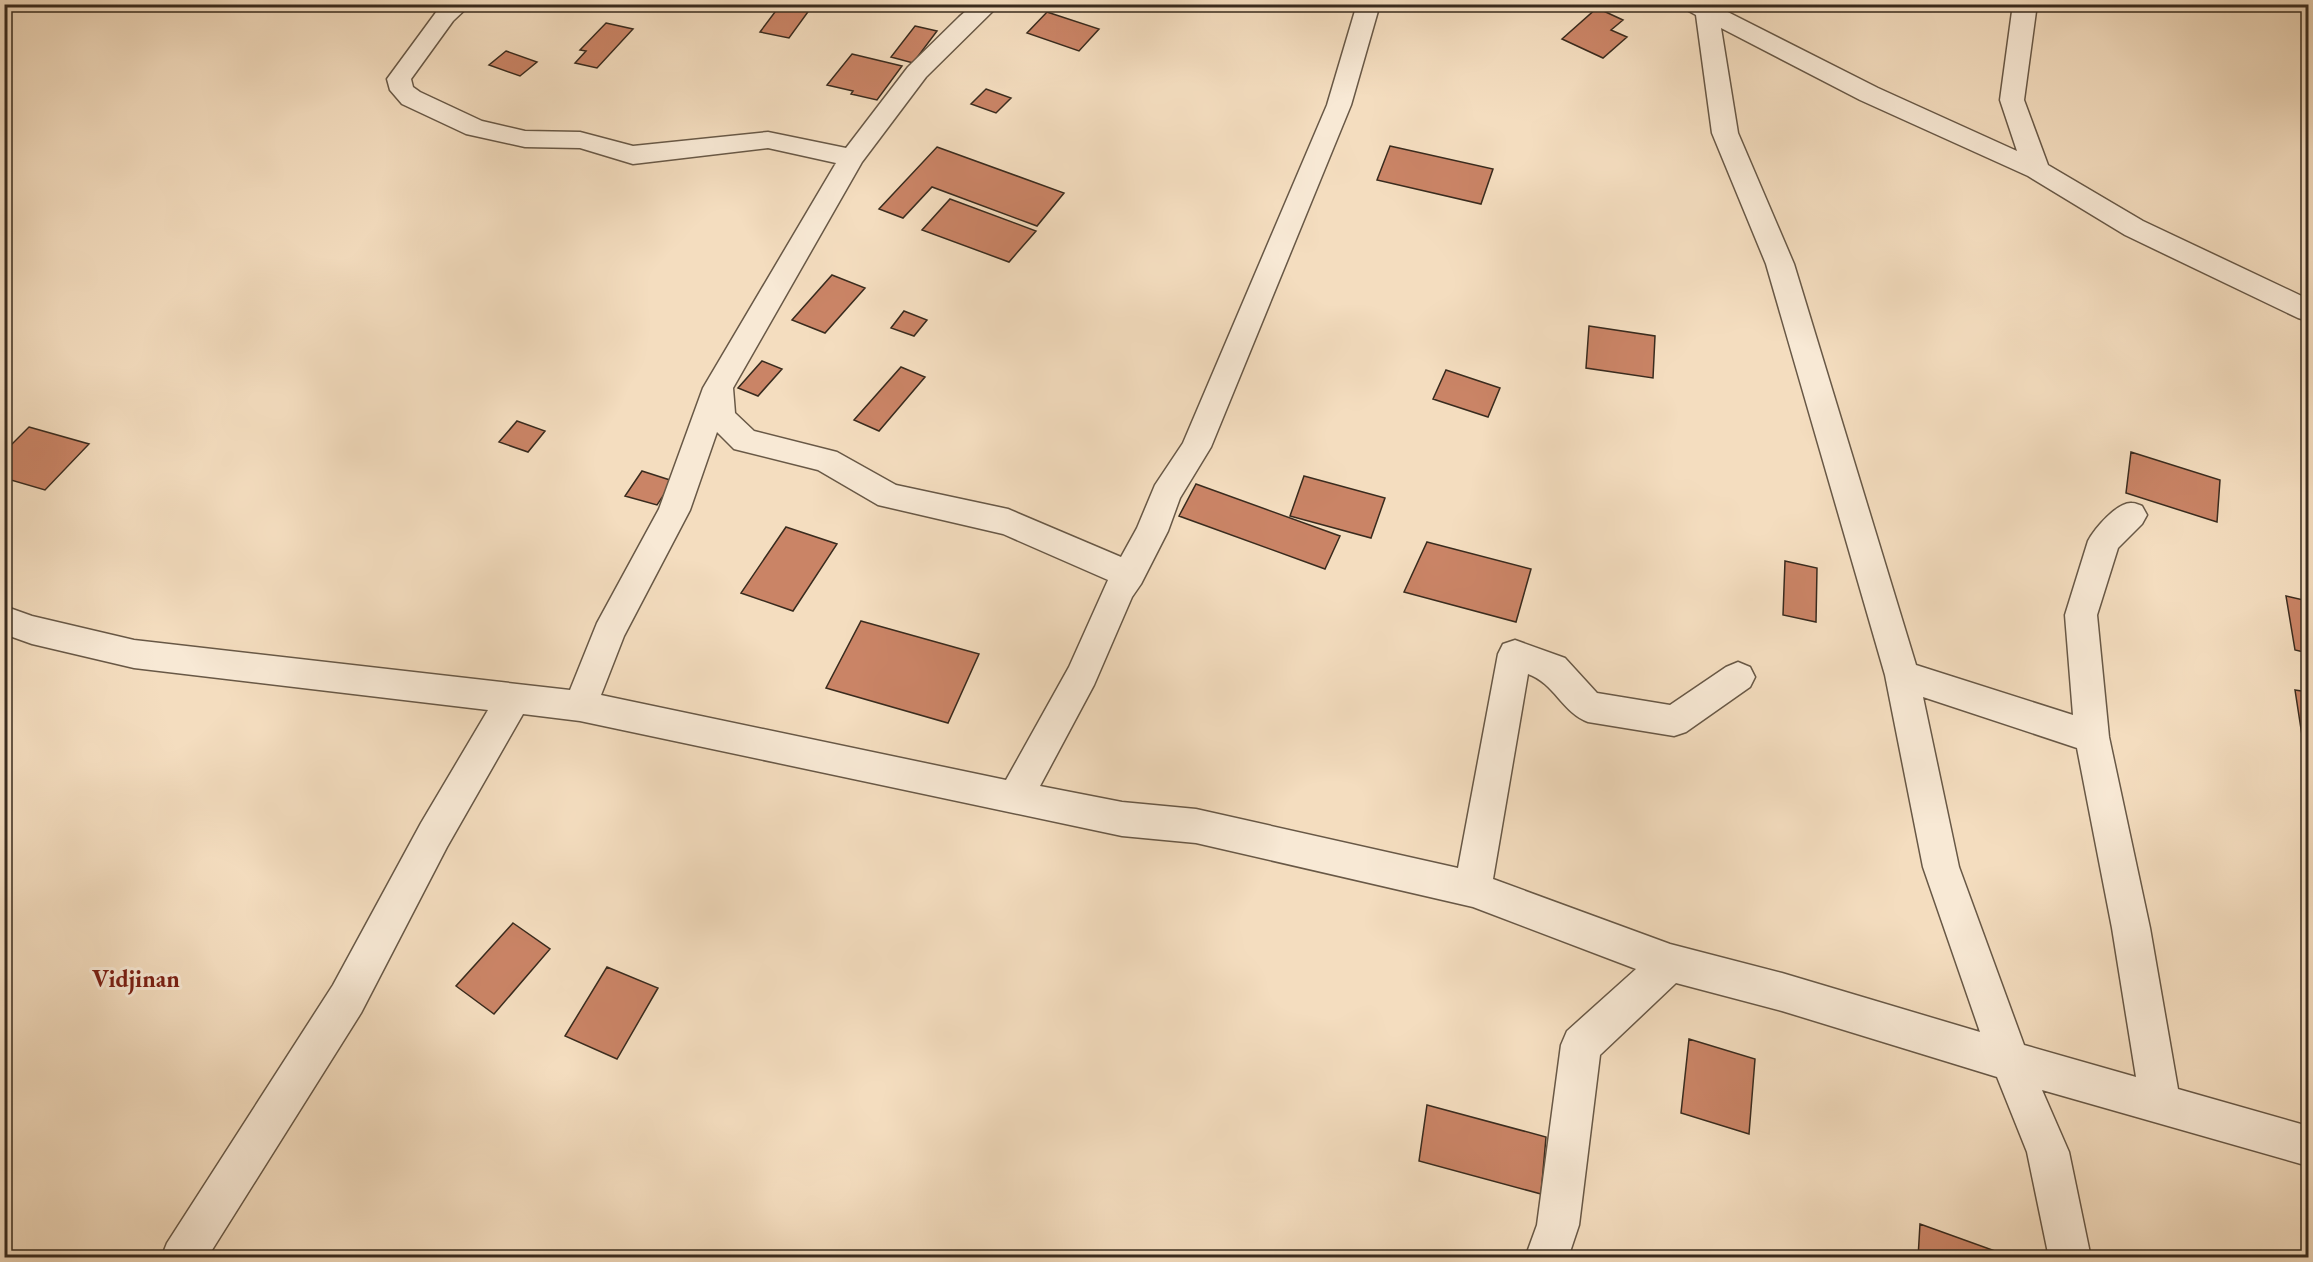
<svg xmlns="http://www.w3.org/2000/svg" width="2313" height="1262" viewBox="0 0 2313 1262" font-family="'EB Garamond',serif">
<rect width="100%" height="100%" fill="#f4ddbf"/>
<filter id="stains"><feTurbulence type="fractalNoise" baseFrequency=".00333" numOctaves="4"/><feColorMatrix values="0 0 0 0 .2 0 0 0 0 .09 0 0 0 0 .02 0 0 0 .5 -.17"/></filter>
<radialGradient id="worn" r=".72"><stop offset=".6" stop-color="#630" stop-opacity="0"/><stop offset="1" stop-color="#630" stop-opacity=".3"/></radialGradient>
<!-- building -->
<path fill="#ca8466" stroke="#392b1e" stroke-width="1.5" d="M781 4 813 5 789 38 760 32Z
M1597 8 1623 20 1611 30 1627 37 1603 58 1562 39Z
M1047 12 1099 29 1079 51 1027 33Z
M606 23 633 29 597 68 575 63 586 51 580 50Z
M915 26 937 31 913 63 891 57Z
M506 51 537 62 520 76 489 65Z
M852 54 902 66 877 100 851 94 853 91 827 85Z
M986 89 1011 98 996 113 971 104Z
M1390 146 1493 169 1481 204 1377 180Z
M937 147 1064 193 1037 226 932 187 903 218 879 209Z
M950 199 1036 231 1009 262 922 230Z
M832 275 865 288 825 333 792 320Z
M904 311 927 320 914 336 891 328Z
M1589 326 1655 336 1653 378 1586 368Z
M762 361 782 369 758 396 738 388Z
M901 367 925 377 879 431 854 420Z
M1446 370 1500 388 1488 417 1433 399Z
M517 421 545 431 528 452 499 442Z
M29 427 89 444 45 490 4 478V452Z
M2131 452 2220 480 2217 522 2126 493Z
M642 471 673 481 657 505 625 496Z
M1304 476 1385 498 1371 538 1290 516Z
M1196 484 1340 536 1325 569 1179 516Z
M786 527 837 544 793 611 741 593Z
M1427 542 1531 569 1516 622 1404 592Z
M1785 561 1817 568 1816 622 1783 615Z
M2286 596 2308 601V653L2295 650Z
M861 621 979 654 948 723 826 688Z
M2295 690 2308 692V744L2303 742Z
M513 923 550 949 494 1014 456 986Z
M607 967 658 988 617 1059 565 1036Z
M1689 1039 1755 1059 1749 1134 1681 1113Z
M1427 1105 1546 1137 1541 1194 1419 1161Z
M1920 1224 2009 1256V1258H1918Z"/>
<g fill="none" stroke-linecap="round" stroke-linejoin="round">
<!-- minor casing -->
<g stroke="#685846" stroke-width="3">
<path id="minor" d="M445 4H471L453 21 411 79 413 87 420 92 482 121 525 131 580 132 633 146 768 132 846 148 908 67 959 17 974 4H1000L926 77 862 162 733 388 735 413 754 431 837 452 896 485 1008 509 1121 557 1137 528 1155 485 1183 443 1327 105 1357 4H1380L1351 105 1211 447 1180 498 1168 531 1141 584 1132 597 1094 685 1040 786 1122 802 1196 809 1458 868 1498 654 1503 644 1515 640 1565 658 1597 693 1670 705 1726 667 1738 662 1750 667 1755 677 1750 687 1686 732 1674 736 1588 722C1563 713 1554 683 1528 674L1493 879 1670 944 1782 973 1980 1032 1923 867 1885 675 1766 264 1712 133 1696 15 1685 9 1682 4H1712L1878 88 2017 151 2000 100 2013 4H2037L2024 100 2048 165 2143 221 2308 299V321L2298 318 2125 235 2028 176 1860 100 1721 28 1738 133 1794 264 1916 665 2073 715 2065 615 2088 541C2094 529 2118 501 2132 503 2136 503 2139 505 2142 506L2147 515 2142 524 2118 548 2097 615 2109 737 2150 928 2178 1089 2308 1126V1166L2042 1090 2069 1152 2091 1258H2049L2027 1152 1997 1077 1782 1011 1676 983 1600 1055 1579 1225 1568 1258H1525L1537 1225 1561 1045 1567 1031 1636 969 1473 907 1196 843 1122 836 580 721 523 714 447 847 361 1013 207 1258H161L167 1243 333 985 421 823 488 710 134 668 32 644 4 634V606L32 616 134 640 570 690 597 623 659 509 703 388 836 163 768 148 633 164 580 148 525 147 466 134 402 104 390 90 387 79 437 11ZM717 432 734 449 818 470 878 505 1003 534 1108 580 1069 667 1006 780 601 695 624 636 690 510ZM1923 697 2077 748 2112 928 2136 1077 2024 1045 1959 867Z"/>
</g>
<!-- minor -->
<use href="#minor" fill="#f8e9d5" fill-rule="evenodd"/>
</g>
<g text-anchor="middle" stroke-width="6" stroke-linejoin="round" paint-order="stroke">
<!-- quarter labels -->
<g font-size="24" font-weight="bold" fill="#7a1f14" stroke="#f8e9d5">
<text x="136" y="987">Vidjinan</text>
</g>
</g>
<!-- margin -->
<rect width="2313" height="1262" fill="none" stroke="#f4ddbf" stroke-width="24"/>
<rect x="6" y="6" width="2301" height="1250" fill="none" stroke="#392b1e" stroke-width="3"/>
<rect x="12" y="12" width="2289" height="1238" fill="none" stroke="#392b1e" stroke-width="1.5"/>
<rect width="100%" height="100%" filter="url(#stains)"/>
<rect width="100%" height="100%" fill="url(#worn)"/>
</svg>
